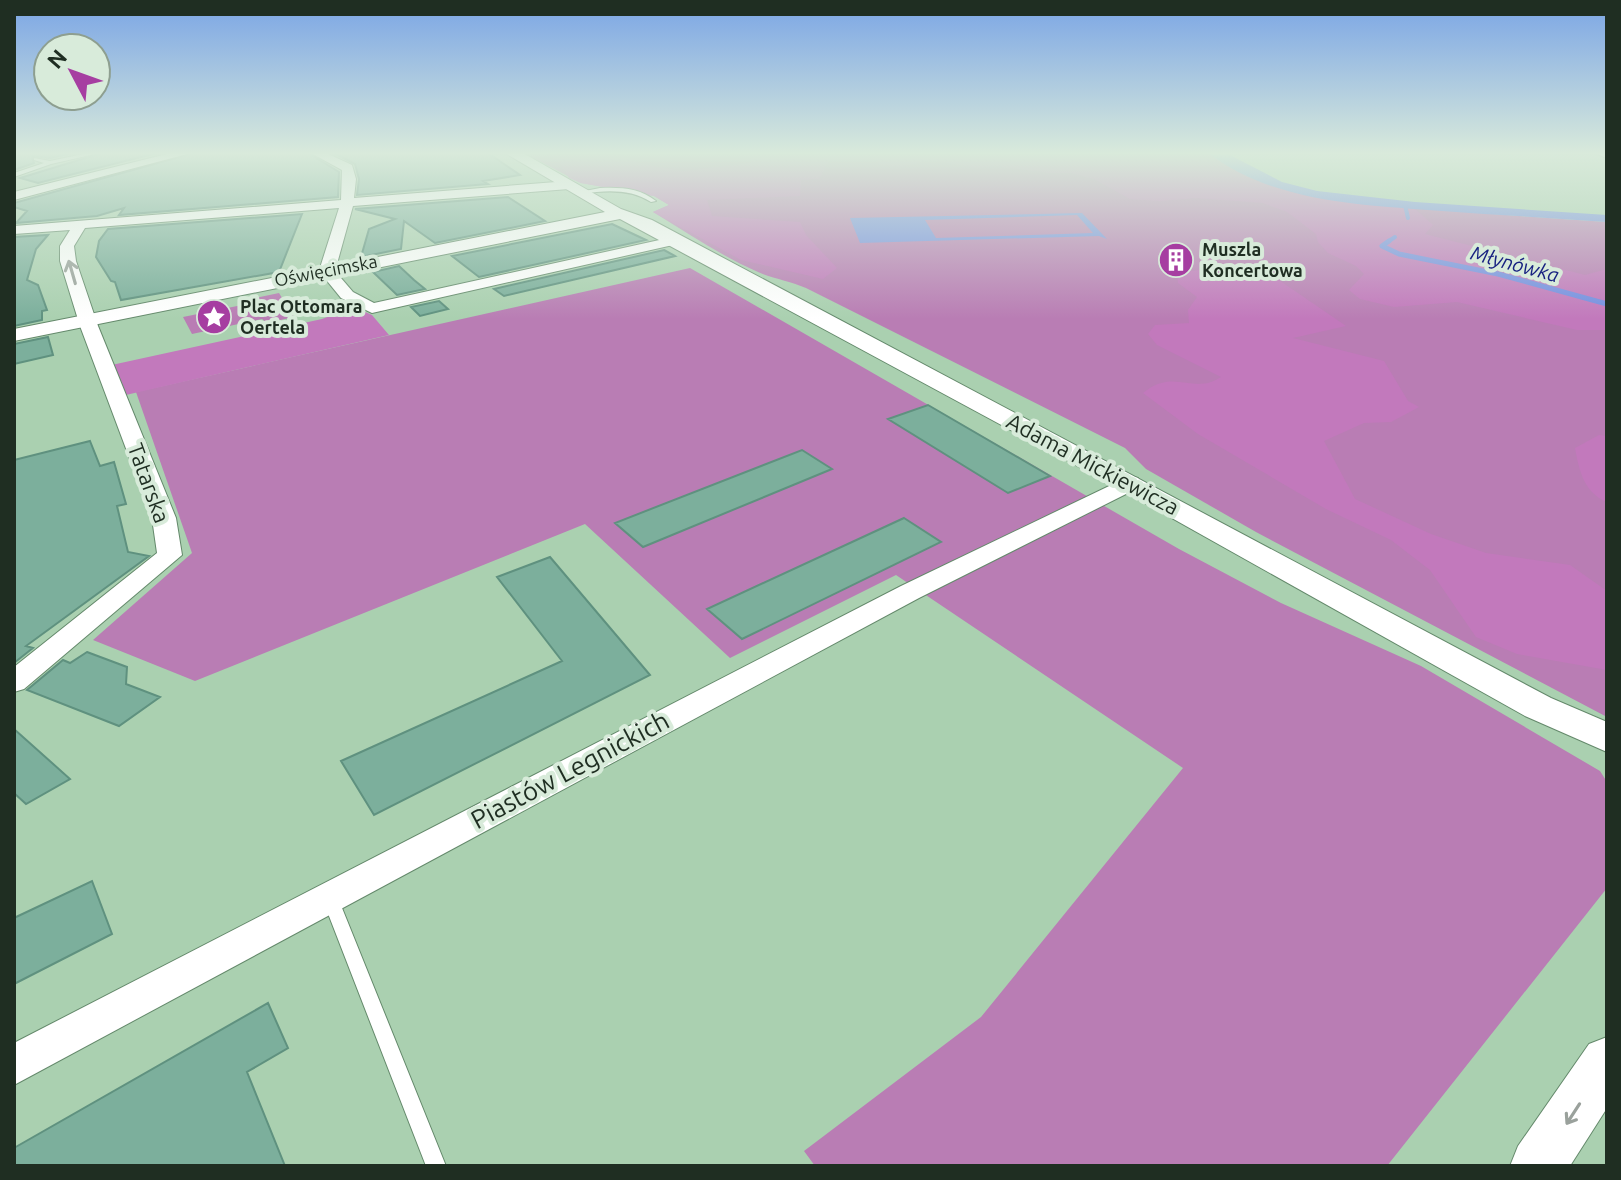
<svg xmlns="http://www.w3.org/2000/svg" width="1621" height="1180" viewBox="0 0 1621 1180" font-family="Ubuntu,sans-serif">
<rect width="100%" height="100%" fill="#aad0b0"/>
<!-- green -->
<path fill="#b97db4" d="M524 153H1201C1248 184 1291 189 1345 197 1432 211 1519 216 1607 222V717L1256 532 1146 469 1125 448 806 288C791 281 774 279 758 272 721 256 688 233 653 212L669 205 654 196 581 183Z
M690 268 1179 549 1281 603 1421 666 1600 771 1607 782V888L1387 1166H815L804 1151 981 1017 1183 768 896 575 730 658 585 524 195 681 93 640 192 553 136 392Z
M279 293 294 317 267 323 262 319 192 334 183 317 247 304 245 300Z"/>
<!-- forest -->
<path fill="#c279bc" d="M543 153H616L641 164 683 171 751 163V158L728 153H1208L1254 180 1305 195 1414 208 1433 225 1425 234 1585 275 1607 269V330H1577L1457 302 1394 307 1360 299 1349 290 1364 274 1356 266 1328 253 1318 242 1316 234 1287 212 1263 203 1196 198 1160 201 1130 199 1094 179 1071 173H1049L996 166 976 168 936 161H923L902 167 881 165 875 159H830L819 179 801 180 800 196 707 200 712 216 800 222 806 235 837 268 823 279 741 260 653 212 669 205 654 196 581 183 569 178 559 162Z
M1227 266 1267 272 1346 326 1293 338 1384 361 1408 401 1419 407 1391 422 1364 423 1324 441 1355 499 1431 534 1486 553 1570 565 1607 591V670L1517 654 1476 637 1430 570 1391 540 1326 509 1198 434 1143 393C1175 367 1193 396 1221 377L1157 345 1148 334 1155 325 1189 323 1188 310 1197 297 1178 283 1177 273Z
M354 307 372 315 389 335 117 397 107 366 322 319Z
M1599 435 1607 436V502C1584 493 1579 470 1575 448Z"/>
<!-- water -->
<path fill="#758ee1" fill-rule="evenodd" d="M1208 153H1226L1282 182 1317 191 1415 202 1607 215V222C1552 218 1497 215 1442 211 1363 205 1274 203 1208 153Z
M1082 213 1107 239 1099 236 860 243 850 218ZM1077 215 1093 233 936 238 925 220Z"/>
<g fill="none" stroke-linecap="round" stroke-linejoin="round">
<!-- stream-far1 -->
<path stroke="#758ee1" stroke-width="4" d="M1405 205 1408 218
M1386 243 1395 237"/>
<!-- stream -->
<path stroke="#758ee1" stroke-width="5" d="M1389 241 1382 246 1399 254 1498 274 1607 304"/>
</g>
<!-- building -->
<path fill="#7caf9c" stroke="#5f917f" stroke-width="2" d="M14 153H72L50 158 32 156 34 163 14 170Z
M102 153H157L38 183 20 178Z
M194 153H308L339 172 338 197 119 215 124 208 97 216 16 223 27 211 14 207V203Z
M334 153H488L520 175 483 181 488 184 357 195 359 179 355 164Z
M508 197 545 221 435 243 404 221 401 249 361 257 369 229 395 219 355 209Z
M302 214 279 272 121 300 115 282 111 281 96 257 99 241 108 229Z
M612 224 646 240 479 277 452 256Z
M48 235 36 249 27 280 38 285 47 310 42 311V320L14 326V237Z
M664 250 675 256 504 296 494 289Z
M399 266 414 280 425 289 397 295 373 272Z
M439 301 448 309 420 316 411 307Z
M48 337 53 355 14 364V344Z
M928 405 1050 476 1008 493 888 419Z
M90 441 100 466 114 462 126 504 117 506 128 552 149 556 26 646 33 648 14 663V460Z
M802 450 832 469 643 547 615 523Z
M904 518 941 542 742 639 707 609Z
M550 557 650 675 374 815 341 761 562 661 497 577Z
M87 652 127 667 126 684 160 697 119 726 27 690 63 660 70 663Z
M14 729 70 779 26 804 14 793Z
M92 881 112 934 14 984V918Z
M268 1003 288 1048 247 1072 285 1166H14V1148Z"/>
<g fill="none" stroke-linecap="round" stroke-linejoin="round">
<!-- service casing -->
<g stroke="#64896b" stroke-width="2">
<path id="service" d="M88 153H99L51 164 14 177V173L44 163 34 160V158L50 161Z
M1597 153 1607 154V158L1597 154Z
M600 188C620 187 640 188 656 201L651 202C631 189 606 190 583 194L580 192Z
M330 891 336 893 338 898 446 1166H426L322 898 324 893Z"/>
</g>
<!-- minor casing -->
<g stroke="#64896b" stroke-width="2">
<path id="minor" d="M171 153H191L14 200V192Z
M311 153H326L352 165 356 179 354 198 569 181 575 185 569 189 353 206 335 271 353 292 374 303 673 237 680 241 673 245 372 313 341 298 319 271 339 208 85 228 74 246 76 261 98 326 176 518 182 555 24 689 14 692V667L157 553 152 518 80 326 60 261V246L70 230 14 234V226L341 200 342 170Z
M1130 476 1138 478 1141 483 1138 488 919 598 14 1085V1043L901 586Z"/>
</g>
<!-- tertiary casing -->
<g stroke="#64896b" stroke-width="2">
<path id="tertiary" d="M505 153H523L621 209 652 220 1551 698 1607 722V752L1525 716 1120 489 620 219 14 341V329L605 212Z
M1607 1037V1108L1570 1166H1510L1518 1146 1589 1044Z"/>
</g>
<!-- service -->
<use href="#service" fill="#fff" fill-rule="evenodd"/>
<!-- minor -->
<use href="#minor" fill="#fff" fill-rule="evenodd"/>
<!-- tertiary -->
<use href="#tertiary" fill="#fff" fill-rule="evenodd"/>
</g>
<!-- one-way arrows -->
<defs><path id="oneway-shaft" d="M-6 0H5M1.5-3L5.5 0L1.5 3" fill="none" stroke-width="1.6" stroke-linecap="round" stroke-linejoin="round" transform="scale(2)"/></defs>
<g stroke="#9aa19c">
<use href="#oneway-shaft" transform="translate(72 272) rotate(-106)"/>
<use href="#oneway-shaft" transform="translate(1573 1114) rotate(123)"/>
</g>
<!-- sky -->
<linearGradient id="sky" x2="0" y2="1"><stop stop-color="#7aa5e5"/><stop offset="0.48" stop-color="#d9eadb"/><stop offset="1" stop-color="#d9eadb" stop-opacity="0"/></linearGradient>
<rect width="1621" height="319" fill="url(#sky)"/>
<!-- icons -->
<defs>
<g id="building-disc" transform="scale(1.8)"><circle r="9.5" fill="#a63ea1" stroke="#d8ebda"/><path d="M-4-6H4V6H1V3H-1V6H-4ZM-2.5-4.3h1.7v1.8h-1.7ZM.8-4.3h1.7v1.8H.8ZM-2.5-1h1.7V.8h-1.7ZM.8-1h1.7V.8H.8Z" fill="#fff"/></g>
<g id="sight-disc" transform="scale(1.8)"><circle r="9.5" fill="#a63ea1" stroke="#d8ebda"/><path d="M0-6L1.8-2.2L6-1.7L2.9 1.2L3.7 5.4L0 3.3L-3.7 5.4L-2.9 1.2L-6-1.7L-1.8-2.2Z" fill="#fff"/></g>
</defs>
<g fill-rule="evenodd">
<use href="#building-disc" x="1176" y="260"/>
<use href="#sight-disc" x="214" y="317"/>
</g>
<g text-anchor="middle" stroke-width="8" stroke-linejoin="round" paint-order="stroke">
<!-- far-poi labels -->
<g font-size="18" font-weight="bold" fill="#1f2e22" stroke="#d8ebda" text-anchor="start">
<text x="1202" y="256">Muszla<tspan x="1202" dy="21">Koncertowa</tspan></text>
<text x="240" y="313">Plac Ottomara<tspan x="240" dy="21">Oertela</tspan></text>
</g>
<!-- far-street labels -->
<g font-size="18" fill="#1f2e22" stroke="#d8ebda">
<text transform="translate(326 271) rotate(-11)" y="6">Oświęcimska</text>
</g>
<!-- far-water labels -->
<g font-size="20" font-style="italic" fill="#182281" stroke="#d8ebda">
<text transform="translate(1515 264) rotate(15)" y="7">Młynówka</text>
</g>
<!-- street labels -->
<g font-size="22" fill="#1f2e22" stroke="#d8ebda">
<text transform="translate(1093 464) rotate(28)" y="8">Adama Mickiewicza</text>
<text transform="translate(149 483) rotate(70)" y="8">Tatarska</text>
</g>
<!-- near-street labels -->
<g font-size="26" fill="#1f2e22" stroke="#d8ebda">
<text transform="translate(570 770) rotate(-28)" y="9">Piastów Legnickich</text>
</g>
</g>
<!-- border -->
<rect width="1621" height="1180" fill="none" stroke="#1f2e22" stroke-width="32"/>
<!-- north arrow -->
<g transform="translate(72 72) rotate(311)"><circle r="38" fill="#d8ebda" stroke="#8e9f90" stroke-width="2"/>
<path d="M0-6L14 30L0 20L-14 30Z" fill="#a63ea1"/>
<text y="-12" font-size="22" font-weight="bold" text-anchor="middle" fill="#1f2e22">N</text>
</g>
</svg>
